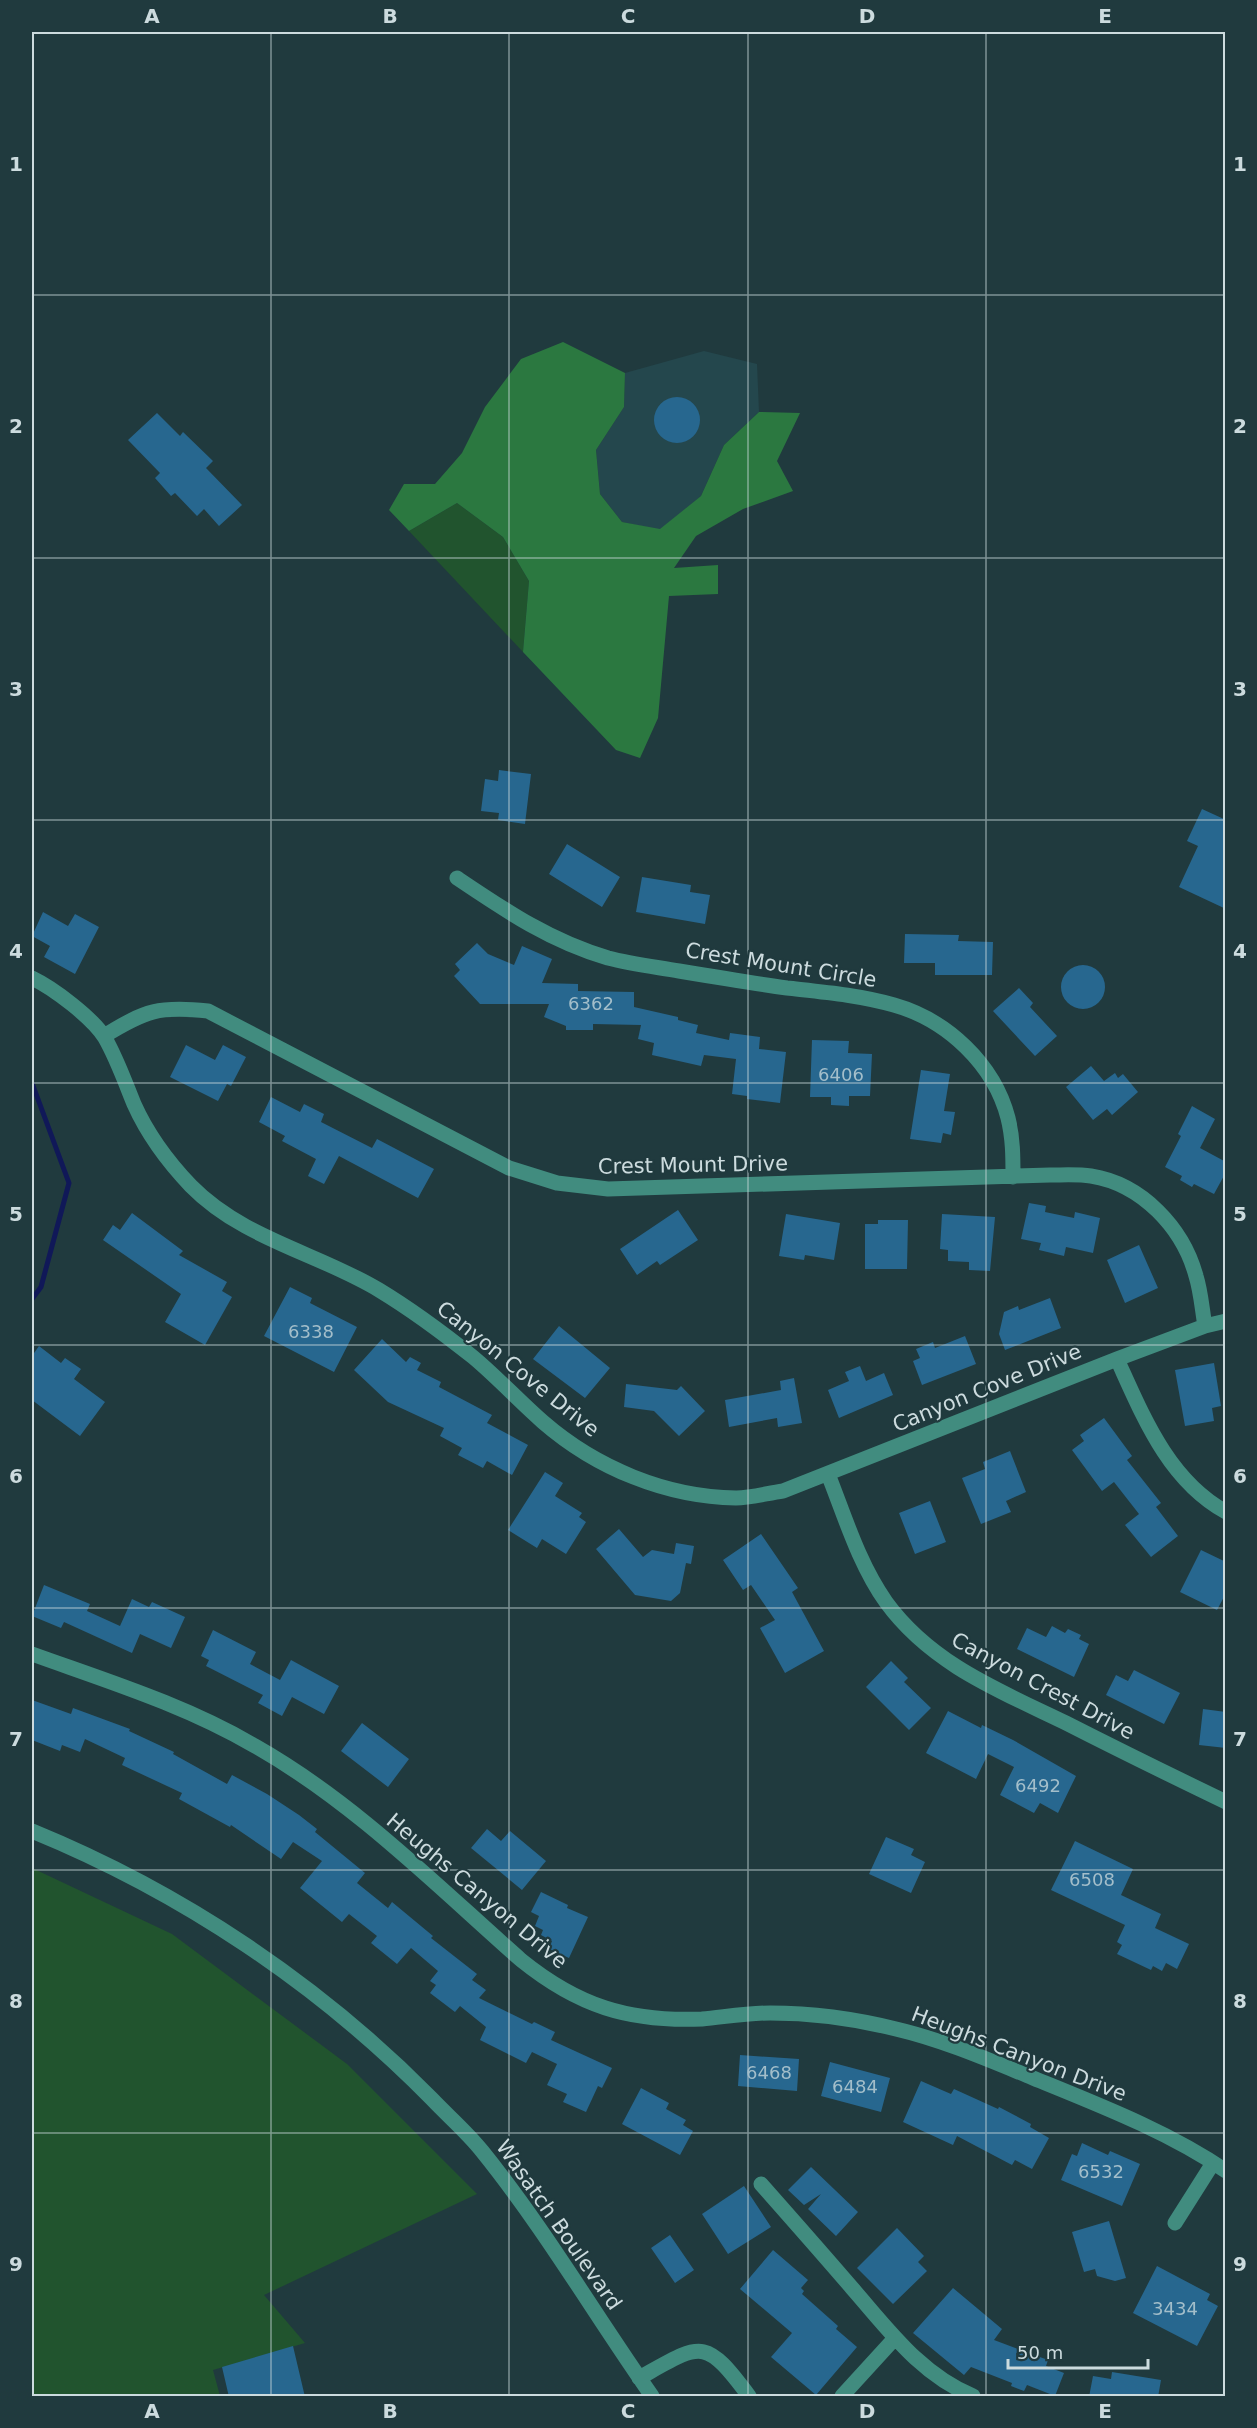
<svg xmlns="http://www.w3.org/2000/svg" width="1257" height="2428" viewBox="0 0 1257 2428" font-family="'DejaVu Sans',sans-serif">
<rect width="100%" height="100%" fill="#203a3e"/>
<!-- built -->
<path fill="#24474d" d="M704 351 757 364 759 412 724 445 701 496 660 530 622 522 600 494 596 450 624 407 625 373Z"/>
<!-- green -->
<path fill="#21542e" d="M457 503 503 537 529 581 523 652 409 531Z
M32 1868 172 1934 347 2064 477 2194 264 2295 305 2343 213 2370 220 2396H32Z"/>
<!-- forest -->
<path fill="#2b7840" d="M563 342 625 373 624 407 596 450 600 494 622 522 660 529 701 496 724 445 759 412 800 413 777 461 793 491 743 509 696 536 674 568 718 565V594L669 596 658 718 640 758 616 750 523 652 529 581 503 537 457 503 409 531 389 510 404 484H435L462 453 485 407 521 359Z"/>
<g fill="none" stroke-linecap="round" stroke-linejoin="round">
<!-- stream -->
<path stroke="#101858" stroke-width="5" d="M32 1083 69 1183 41 1287 32 1299"/>
</g>
<!-- building -->
<path fill="#27678f" d="M654 420a23 23 0 1 1 46 0a23 23 0 1 1-46 0Z
M157 413 180 436 183 432 213 461 206 468 242 505 219 526 204 509 197 516 175 493 171 496 155 478 160 473 128 440Z
M499 770 531 774 525 824 498 820 499 813 481 811 485 779 498 781Z
M1202 809 1226 820V909L1179 887 1198 846 1187 841Z
M567 844 620 877 602 907 549 874Z
M642 877 691 885 690 892 710 895 705 924 636 912Z
M43 912 68 926 75 914 99 927 75 974 44 957 50 946 32 936Z
M905 934 959 935 958 941 993 942 992 975H935V963H904Z
M477 943 488 954 514 965 522 946 552 959 542 983 578 984V991L634 992V1007L678 1017V1020L698 1025 696 1033 729 1040 730 1033 760 1037 759 1049 786 1052 780 1103 747 1099V1096L732 1094 736 1059 704 1055 701 1066 652 1055 654 1043 638 1039 641 1025 593 1024V1030H566V1026L544 1017 549 1004H480L454 976 460 970 455 964Z
M1061 987a22 22 0 1 1 44 0a22 22 0 1 1-44 0Z
M1019 988 1033 1003 1030 1007 1057 1036 1035 1056 993 1011Z
M812 1040 849 1041 848 1053 872 1054 870 1096H849V1106L831 1105V1097H810Z
M186 1045 215 1060 223 1045 246 1057 231 1086 227 1084 218 1101 170 1077Z
M1091 1066 1104 1081 1115 1073 1118 1078 1123 1074 1138 1092 1112 1115 1107 1109 1093 1120 1066 1087Z
M921 1070 950 1074 944 1111 955 1112 951 1135 943 1133 941 1143 910 1139Z
M271 1097 300 1112 304 1104 324 1114 321 1122 372 1148 377 1139 434 1169 418 1198 339 1156 324 1184 308 1176 316 1159 282 1141 285 1136 259 1122Z
M1192 1106 1215 1119 1200 1148 1226 1162V1172L1214 1194 1194 1184 1192 1187 1180 1180 1182 1176 1165 1167 1181 1136 1178 1134Z
M1029 1203 1046 1206 1045 1212 1074 1218 1075 1212 1100 1218 1093 1253 1066 1247 1064 1256 1039 1250 1041 1243 1021 1239Z
M678 1210 698 1240 660 1265 657 1261 637 1275 620 1249Z
M132 1213 183 1251 179 1255 227 1282 222 1291 232 1297 205 1345 165 1322 181 1294 103 1240 113 1225 120 1230Z
M786 1214 840 1223 834 1260 805 1255 804 1260 779 1256Z
M942 1214 995 1217 990 1271 969 1270V1262L948 1261V1250L940 1249Z
M878 1220H908L907 1269H865V1224H878Z
M1139 1245 1158 1288 1125 1303 1107 1260Z
M290 1287 312 1298 310 1303 357 1327 334 1372 264 1336Z
M1050 1298 1061 1328 1005 1350 999 1334 1004 1312 1018 1306 1019 1310Z
M559 1326 610 1368 585 1398 533 1359Z
M965 1336 976 1364 922 1385 913 1361 920 1358 916 1349 933 1342 935 1348Z
M382 1339 406 1362 410 1357 421 1363 417 1370 441 1382 439 1387 492 1415 487 1423 528 1445 512 1475 487 1461 483 1468 458 1455 462 1448 440 1436 444 1428 388 1402 354 1370Z
M39 1346 61 1363 65 1358 81 1369 74 1379 105 1402 80 1436 32 1400V1356Z
M1214 1363 1221 1406 1212 1408 1214 1421 1185 1426 1175 1370Z
M860 1366 866 1381 884 1373 893 1395 839 1418 828 1390 849 1381 845 1372Z
M794 1378 802 1423 778 1427 777 1418 729 1427 725 1400 781 1390 780 1381Z
M626 1384 677 1390 681 1386 705 1411 679 1436 654 1411 624 1407Z
M1104 1418 1132 1456 1127 1460 1161 1503 1156 1507 1178 1536 1151 1557 1125 1525 1139 1514 1114 1482 1102 1491 1072 1450 1084 1441 1080 1435Z
M1010 1451 1026 1492 1006 1501 1011 1512 981 1524 962 1478 985 1469 983 1462Z
M545 1472 563 1483 555 1496 582 1513 579 1517 586 1522 566 1554 542 1539 537 1548 508 1530Z
M930 1501 946 1542 915 1554 899 1513Z
M619 1529 643 1557 652 1550 674 1554 676 1543 694 1546 691 1564 686 1563 680 1593 671 1601 635 1595 596 1549Z
M761 1534 798 1588 792 1592 824 1651 785 1673 760 1628 775 1620 751 1585 743 1590 723 1560Z
M1201 1550 1226 1562V1593L1217 1610 1180 1592Z
M44 1585 90 1604 87 1611 120 1626 132 1599 149 1607 152 1602 185 1617 171 1648 140 1634 132 1653 64 1622 61 1628 32 1616Z
M1052 1626 1065 1633 1068 1629 1081 1635 1079 1639 1089 1644 1074 1677 1017 1649 1027 1628 1046 1637Z
M213 1630 256 1652 250 1664 280 1680 291 1660 339 1686 324 1714 292 1697 282 1716 258 1703 263 1695 206 1666 209 1660 201 1656Z
M891 1661 908 1678 904 1682 931 1708 909 1730 866 1687Z
M1134 1670 1180 1693 1164 1724 1106 1695 1116 1675 1128 1681Z
M32 1700 71 1714 73 1708 130 1729 129 1731 174 1752 173 1754 227 1784 232 1775 267 1794 299 1815 317 1829 315 1832 365 1873 357 1883 388 1908 392 1902 433 1936 431 1938 477 1974 472 1980 486 1990 479 1998 532 2024 534 2022 555 2032 551 2040 612 2068 602 2088 598 2086 586 2112 563 2102 567 2094 547 2085 557 2064 532 2052 526 2063 480 2040 486 2027 460 2006 455 2012 430 1993 436 1985 430 1981 438 1971 411 1948 397 1964 371 1943 377 1936 349 1914 342 1922 300 1888 322 1861 293 1842 281 1859 231 1825 230 1827 179 1799 182 1793 122 1765 125 1758 85 1739 80 1752 62 1745 60 1751 32 1740Z
M1203 1709 1226 1712V1748L1199 1745Z
M948 1711 981 1728 982 1725 1013 1740 1076 1776 1058 1813 1040 1803 1034 1813 1000 1795 1014 1767 988 1754 976 1779 926 1753Z
M362 1723 409 1759 388 1787 341 1751Z
M487 1829 501 1841 510 1831 546 1861 522 1890 471 1848Z
M886 1837 914 1849 911 1855 925 1862 911 1893 869 1874Z
M1075 1841 1133 1869 1121 1895 1161 1914 1155 1928 1189 1944 1177 1969 1166 1963 1162 1971 1153 1966 1151 1970 1117 1954 1122 1945 1117 1942 1125 1925 1051 1890Z
M541 1892 568 1905 567 1908 588 1917 569 1958 549 1949 552 1941 541 1935 543 1930 535 1926 539 1916 531 1912Z
M740 2055 799 2059 797 2091 738 2086Z
M830 2062 890 2078 881 2112 821 2096Z
M921 2081 951 2094 954 2089 998 2109 999 2107 1031 2124 1030 2127 1049 2138 1032 2169 1015 2160 1012 2165 957 2136 953 2145 903 2122Z
M641 2088 669 2103 666 2109 686 2120 683 2125 693 2131 680 2155 622 2124Z
M1082 2143 1108 2155 1110 2151 1140 2164 1122 2206 1061 2180 1072 2154 1077 2156Z
M811 2167 858 2212 836 2236 808 2209 821 2194 804 2205 788 2190Z
M744 2186 771 2227 728 2254 702 2214Z
M1109 2221 1126 2278 1115 2281 1097 2276 1095 2269 1084 2272 1072 2232Z
M897 2228 924 2256 918 2262 927 2271 893 2304 857 2268Z
M670 2235 694 2270 675 2283 651 2248Z
M773 2250 808 2280 801 2288 804 2291 802 2294 838 2326 836 2329 857 2347 816 2395 771 2357 792 2333 740 2289Z
M1157 2266 1210 2294 1207 2300 1218 2306 1197 2346 1133 2313Z
M953 2288 1002 2329 994 2340 1048 2360 1046 2366 1064 2373 1055 2396 1027 2385 1024 2391 1011 2386 1012 2383 971 2367 964 2375 913 2333Z
M293 2346 305 2397H229L222 2367Z
M1112 2372 1161 2380 1158 2397H1089L1093 2376 1111 2379Z"/>
<g fill="none" stroke-linecap="round" stroke-linejoin="round">
<!-- minor -->
<path stroke="#418c7f" stroke-width="15" d="M457 878C506 911 550 941 608 958 631 964 656 967 679 971 715 977 751 983 787 988 823 992 859 995 894 1005 947 1020 994 1064 1008 1118 1013 1138 1013 1157 1013 1177
M32 978C53 988 93 1018 105 1038 117 1059 125 1082 134 1104 147 1133 169 1163 191 1186 243 1239 318 1253 379 1290 412 1310 443 1333 473 1357 497 1377 519 1401 543 1422 596 1468 666 1497 736 1498 751 1498 768 1493 783 1491L1117 1359 1205 1326 1226 1321
M104 1036C146 1010 159 1006 208 1011L509 1168 557 1183 608 1189 1050 1175C1063 1175 1078 1174 1091 1176 1142 1184 1183 1228 1196 1276 1201 1292 1202 1309 1205 1326
M1117 1359C1143 1416 1168 1480 1226 1512
M828 1474C845 1517 859 1564 886 1602 931 1664 1000 1691 1066 1723 1119 1750 1172 1776 1226 1802
M32 1654C107 1681 185 1705 255 1746 354 1802 436 1885 521 1960 578 2006 628 2022 702 2019 724 2017 747 2013 770 2013 811 2013 856 2019 896 2029 943 2040 989 2060 1033 2078 1099 2105 1167 2131 1226 2171
M32 1831C181 1892 319 1984 432 2099 448 2116 467 2132 482 2151 545 2229 595 2315 652 2396
M761 2184C791 2218 822 2253 852 2288 888 2329 921 2375 973 2396
M1175 2223 1213 2163
M639 2378C702 2343 704 2336 749 2396
M842 2396 895 2338"/>
</g>
<!-- grid -->
<path fill="none" stroke="#ccdbde" stroke-width="1.5" stroke-opacity="0.55" d="M271 32V2396M509 32V2396M748 32V2396M986 32V2396M32 295H1226M32 558H1226M32 820H1226M32 1083H1226M32 1345H1226M32 1608H1226M32 1870H1226M32 2133H1226"/>
<g text-anchor="middle" stroke-width="4.5" stroke-linejoin="round" paint-order="stroke">
<!-- number labels -->
<g font-size="18" fill="#a3beca">
<text x="591" y="1010">6362</text>
<text x="841" y="1081">6406</text>
<text x="311" y="1338">6338</text>
<text x="1038" y="1792">6492</text>
<text x="1092" y="1886">6508</text>
<text x="769" y="2079">6468</text>
<text x="855" y="2093">6484</text>
<text x="1101" y="2178">6532</text>
<text x="1175" y="2315">3434</text>
</g>
<!-- street labels -->
<g font-size="21" fill="#ccdbde" stroke="#203a3e">
<text transform="translate(781 965) rotate(9)" y="7">Crest Mount Circle</text>
<text transform="translate(693 1165) rotate(-1)" y="7">Crest Mount Drive</text>
<text transform="translate(518 1369) rotate(39)" y="7">Canyon Cove Drive</text>
<text transform="translate(987 1388) rotate(-22)" y="7">Canyon Cove Drive</text>
<text transform="translate(1043 1686) rotate(28)" y="7">Canyon Crest Drive</text>
<text transform="translate(477 1891) rotate(40)" y="7">Heughs Canyon Drive</text>
<text transform="translate(1019 2054) rotate(21)" y="7">Heughs Canyon Drive</text>
<text transform="translate(559 2225) rotate(55)" y="7">Wasatch Boulevard</text>
</g>
</g>
<!-- border -->
<rect width="1257" height="2428" fill="none" stroke="#203a3e" stroke-width="66"/>
<!-- scale -->
<path d="M1008 2359v9h140v-9" fill="none" stroke="#ccdbde" stroke-width="3"/>
<text x="1017" y="2359" font-size="18" fill="#ccdbde" stroke="#203a3e" stroke-width="4.5" paint-order="stroke">50 m</text>
<rect x="33" y="33" width="1191" height="2362" fill="none" stroke="#ccdbde" stroke-width="2"/>
<g font-size="20" text-anchor="middle" font-weight="bold" fill="#ccdbde">
<text x="152" y="23">A</text>
<text x="390" y="23">B</text>
<text x="628" y="23">C</text>
<text x="867" y="23">D</text>
<text x="1105" y="23">E</text>
<text x="16" y="171">1</text>
<text x="1240" y="171">1</text>
<text x="16" y="433">2</text>
<text x="1240" y="433">2</text>
<text x="16" y="696">3</text>
<text x="1240" y="696">3</text>
<text x="16" y="958">4</text>
<text x="1240" y="958">4</text>
<text x="16" y="1221">5</text>
<text x="1240" y="1221">5</text>
<text x="16" y="1483">6</text>
<text x="1240" y="1483">6</text>
<text x="16" y="1746">7</text>
<text x="1240" y="1746">7</text>
<text x="16" y="2008">8</text>
<text x="1240" y="2008">8</text>
<text x="16" y="2271">9</text>
<text x="1240" y="2271">9</text>
<text x="152" y="2418">A</text>
<text x="390" y="2418">B</text>
<text x="628" y="2418">C</text>
<text x="867" y="2418">D</text>
<text x="1105" y="2418">E</text>
</g>
</svg>
